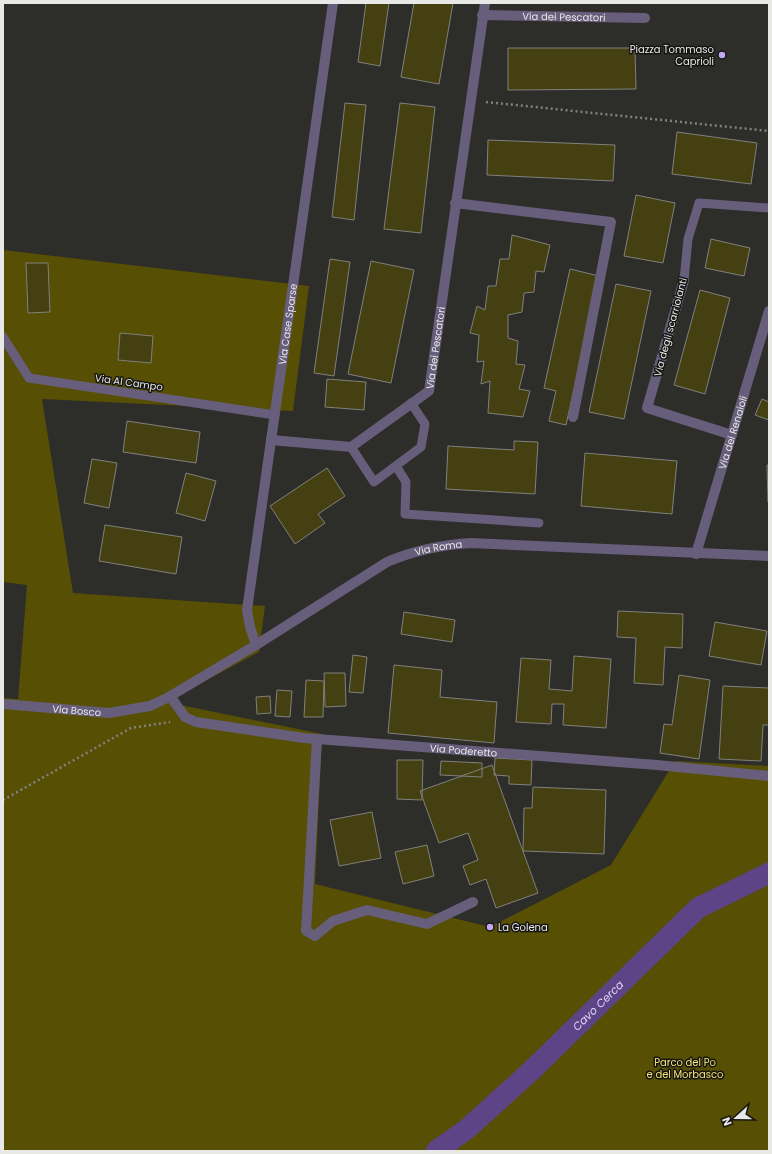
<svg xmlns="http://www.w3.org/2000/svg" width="772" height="1154" viewBox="0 0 772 1154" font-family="Poppins,sans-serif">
<rect width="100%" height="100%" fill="#2d2d2a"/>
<!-- green -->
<path fill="#574f03" d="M3 250 309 286 293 411 42 399 73 593 265 606 259 652 166 702 322 734 315 884 490 927 611 865 675 761 769 766V1151H3V698L18 699 27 585 3 582Z"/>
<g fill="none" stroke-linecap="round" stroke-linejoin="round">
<!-- canal -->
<path stroke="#5d4486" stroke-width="21" id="s1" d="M436 1151 467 1129 531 1071 698 908 769 873"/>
</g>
<!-- building -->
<path fill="#454012" stroke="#80807d" d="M366 3H389L380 66 358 62Z
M414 3H453L439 84 401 77Z
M508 48H635L636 89 508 90Z
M345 103 366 105 354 220 332 217Z
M400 103 435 107 421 233 384 229Z
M677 132 757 143 751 184 672 174Z
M488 140 615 145 613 181 487 175Z
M636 195 675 203 663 263 624 256Z
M512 235 550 245 544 272 536 271 534 292 524 293 522 312 508 315V338L518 341 516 364 525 365 519 389 530 391 523 417 488 413 490 381 481 384 484 361 477 362 479 335 470 333 477 306 485 310 488 286H496L500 259H509Z
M711 239 750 248 744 276 705 268Z
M330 259 350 262 334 376 314 373Z
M371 261 414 270 391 383 348 374Z
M26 263H48L50 312 28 313Z
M570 269 599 276 566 425 549 421 556 391 544 388Z
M616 284 651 291 624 419 589 412Z
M700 290 730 298 705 394 674 385Z
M120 333 153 336 151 363 118 360Z
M327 379 366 382 364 410 325 407Z
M762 399 769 402V420L755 415Z
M127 421 200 432 196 463 123 452Z
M514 441 538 442 535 494 446 489 448 446 514 450Z
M585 453 677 461 672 514 581 506Z
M92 459 117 463 109 508 84 503Z
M767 465H769V502H768Z
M327 468 345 496 318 514 325 523 295 544 270 506Z
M186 473 216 481 205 521 176 513Z
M105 525 182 537 176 574 99 561Z
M618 611 683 614 682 648 665 647 663 685 634 683 636 638 617 637Z
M404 612 455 620 452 642 401 634Z
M715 622 767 631 761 665 709 656Z
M353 655 367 657 363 693 349 692Z
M574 656 611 659 606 728 563 725 564 704H552L551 724 516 722 521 658 551 660 549 689 572 691Z
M394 665 442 670 440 697 497 702 494 743 388 733Z
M324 673H345L346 706 325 707Z
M679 675 710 680 699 759 660 753 664 724 672 725Z
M306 680 324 681 323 717H304Z
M723 686 769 688V725H763L761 761 719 759Z
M277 690 292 691 290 717 275 716Z
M270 696 271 713 257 714 256 697Z
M495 758 532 760 531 785 509 784V776L494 775Z
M397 760H423L422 800 397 799Z
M441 761 482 763V777L440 775Z
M492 765 538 893 496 908 486 879 470 885 463 866 478 860 468 833 439 843 420 791Z
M533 787 606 790 604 854 523 851 524 808H532Z
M372 812 381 858 339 866 330 820Z
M427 845 434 876 403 884 395 852Z"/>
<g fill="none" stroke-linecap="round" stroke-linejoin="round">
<!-- path -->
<path stroke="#828280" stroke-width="2.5" stroke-dasharray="2 3" stroke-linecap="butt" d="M486 102 769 131
M3 800 131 728 170 722"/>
<!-- service -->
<path stroke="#675e7c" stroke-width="9" d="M684 280 688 239 699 203 769 208
M3 337 29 378 275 415
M351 447 374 482 421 447 425 424 411 403
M396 466 406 482 405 514 539 523"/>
<!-- minor -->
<g stroke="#675e7c" stroke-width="10">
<path id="s2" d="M482 15 645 18"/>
<path d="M455 203 611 222 573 417"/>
<path d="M684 280 647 408 732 435"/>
<path id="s3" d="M271 440 351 447 429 391 485 3"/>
<path id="s4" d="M256 645 250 627 247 610 333 3"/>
<path id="s5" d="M170 696 185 717 196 722 304 738 657 765 769 776"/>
<path d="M317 739 306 931 315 936 333 921 367 910 427 924 473 902"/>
</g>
<!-- tertiary -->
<g stroke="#675e7c" stroke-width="10">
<path id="s6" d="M696 554 769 311"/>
<path id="s7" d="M3 704 109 713 150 706 167 698 256 645 387 562C415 550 440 545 470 543L769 556"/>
</g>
</g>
<!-- markers -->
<g fill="#c1a8f3" stroke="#151514" stroke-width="1.5">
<circle cx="722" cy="55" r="4"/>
<circle cx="490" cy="927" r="4"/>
</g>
<g text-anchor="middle" stroke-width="3" stroke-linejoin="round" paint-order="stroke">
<!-- street labels -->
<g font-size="10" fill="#e8e8e6" stroke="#151514">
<text dy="4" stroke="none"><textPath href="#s2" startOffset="82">Via dei Pescatori</textPath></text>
<text dy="4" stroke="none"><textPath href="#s4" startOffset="325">Via Case Sparse</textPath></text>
<text transform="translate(670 327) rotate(-75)" y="4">Via degli scarriolanti</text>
<text dy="4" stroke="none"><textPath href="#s3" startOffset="220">Via dei Pescatori</textPath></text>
<text transform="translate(129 382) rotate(8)" y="4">Via Al Campo</text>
<text dy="4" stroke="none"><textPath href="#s6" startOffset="127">Via dei Renaioli</textPath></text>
<text dy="4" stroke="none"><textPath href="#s7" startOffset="479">Via Roma</textPath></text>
<text dy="4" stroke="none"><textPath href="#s7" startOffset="74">Via Bosco</textPath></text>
<text dy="4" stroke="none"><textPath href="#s5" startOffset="307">Via Poderetto</textPath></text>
</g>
<!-- poi labels -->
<g font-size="10" fill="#e8e8e6" stroke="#151514" text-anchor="end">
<text x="714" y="53">Piazza Tommaso<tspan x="714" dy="12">Caprioli</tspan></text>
<text x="498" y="931" text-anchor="start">La Golena</text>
</g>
<!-- park labels -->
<g font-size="10" fill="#f3e472" stroke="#151514">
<text x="685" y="1066">Parco del Po<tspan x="685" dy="12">e del Morbasco</tspan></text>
</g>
<!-- water labels -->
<g font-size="11" font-style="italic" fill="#e0d4fb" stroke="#151514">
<text dy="4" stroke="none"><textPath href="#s1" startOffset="218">Cavo Cerca</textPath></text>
</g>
</g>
<!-- border -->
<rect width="772" height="1154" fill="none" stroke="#e8e8e6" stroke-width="8"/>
<!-- north arrow -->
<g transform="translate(736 1118) rotate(249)" stroke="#151514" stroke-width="3" paint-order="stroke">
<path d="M0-3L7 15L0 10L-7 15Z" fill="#e8e8e6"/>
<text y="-6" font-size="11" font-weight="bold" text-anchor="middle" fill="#e8e8e6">N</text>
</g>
</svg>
